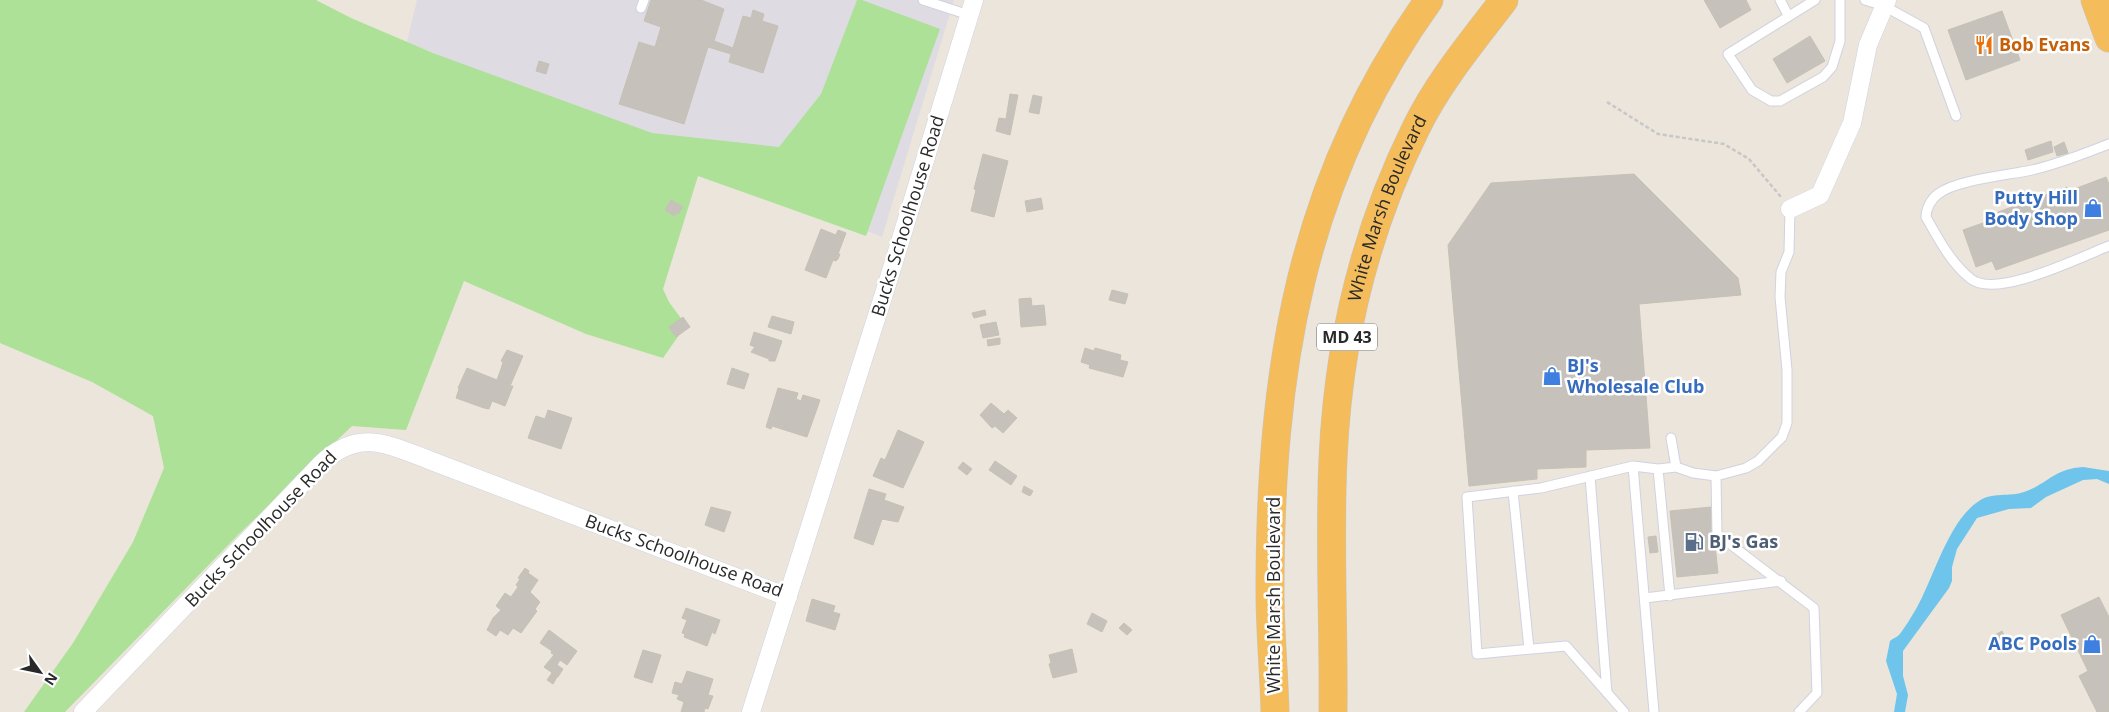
<svg xmlns="http://www.w3.org/2000/svg" width="2109" height="712" viewBox="0 0 2109 712" font-family="'Open Sans',sans-serif">
<rect width="100%" height="100%" fill="#ebe5db"/>
<!-- industrial -->
<path fill="#dedbe3" d="M417 0H954L882 237 407 42Z"/>
<!-- green -->
<path fill="#ade198" d="M0 0H316L351 18 433 53 652 133 779 147 821 94 857 0H862L940 29 866 236 698 176 663 289 669 302 686 325 663 358 586 334 464 281 406 430 352 426 238 535 65 712H24L73 643 133 542 164 468 153 416 92 382 0 343Z"/>
<!-- water -->
<path fill="#6fc4eb" d="M2083 467 2109 471V484L2097 479 2083 480 2046 497 2031 508 2009 509 1977 518 1957 549 1952 567V581L1949 588 1903 651V676L1908 695 1905 712H1894L1897 694 1886 661 1890 641C1893 638 1896 638 1899 635 1905 628 1911 617 1916 609 1934 578 1948 521 1979 501 1991 492 2010 497 2024 492 2048 484 2053 469 2083 467Z"/>
<!-- building -->
<path fill="#c6c1ba" stroke="#c6c1b4" d="M651 0H701L724 9 714 41 733 48 743 16 751 18 753 10 764 14 762 21 778 26 763 73 729 62 731 54 708 47 684 124 619 104 639 42 655 47 661 27 644 21Z
M1704 0H1746L1751 10 1720 28Z
M2002 11 2020 60 1966 80 1948 30Z
M1810 36 1825 61 1787 83 1773 59Z
M539 61 549 64 546 74 536 71Z
M1010 94 1018 95 1010 135 996 131 999 118 1006 119Z
M1033 95 1042 97 1039 114 1029 112Z
M2051 141 2053 152 2028 160 2025 150Z
M2064 142 2068 153 2057 156 2054 147Z
M983 154 1008 161 994 217 971 211 976 190 974 189Z
M1634 174 1738 278 1741 295 1639 304 1650 448 1586 450V467L1537 469V479L1469 486 1448 245 1491 183Z
M2106 177 2109 184V230L1996 270 1992 261 1976 267 1963 230 2000 217 1998 212 2067 187 2069 191Z
M1041 198 1043 209 1027 212 1025 201Z
M671 200 683 207 678 214 676 213 674 216 665 210Z
M821 229 836 235 838 230 846 233 838 254H840L838 259 836 261 833 260 826 278 805 270Z
M1112 290 1128 294 1125 304 1109 300Z
M1031 298 1032 306 1044 305 1046 325 1021 327 1019 299Z
M985 310 986 315 974 318 972 313Z
M772 316 794 322 791 334 768 327Z
M683 317 690 327 676 337 669 327Z
M996 322 999 335 983 338 980 325Z
M754 332 782 341 775 361H769V359L751 352 755 347 750 345Z
M1000 338V344L988 346 987 340Z
M1085 348 1094 351 1095 348 1121 355 1120 360 1128 362 1123 377 1089 368 1090 365 1081 362Z
M507 350 523 356 510 386H513L505 406 492 401 489 409 484 408 456 398 459 389 458 388 467 368 497 380 501 369 503 362 501 361Z
M732 368 749 374 744 389 727 384Z
M778 388 798 393 796 399 801 401 803 395 820 400 807 437 772 426 771 429 766 427Z
M991 403 1004 414 1008 410 1017 418 1003 433 995 426 992 428 980 415Z
M548 410 572 418 561 449 528 438 536 416 545 419Z
M898 430 924 442 903 488 873 476 881 458 885 460Z
M995 461 1017 476 1011 485 989 470Z
M963 462 972 469 967 475 958 468Z
M1024 486 1033 491 1030 496 1022 492Z
M869 489 886 494 884 500 904 507 898 522 882 519 873 545 854 538Z
M711 507 731 512 724 532 705 525Z
M1711 507 1718 573 1677 577 1670 511Z
M1656 536 1658 552 1650 553 1648 537Z
M525 568 529 571 528 573 538 580 530 592 540 602 535 609 537 611 521 633 513 628 508 635 500 630 496 636 487 630 493 618 501 610 496 606 505 593 511 597 518 587 516 585 520 579 518 578Z
M2099 597 2109 617V712H2097L2079 676 2088 671 2061 615Z
M812 599 835 606 833 612 840 614 835 630 806 621Z
M686 608 720 620 715 634 712 632 707 646 684 637 685 634 682 633 687 620 682 618Z
M1092 613 1107 621 1102 632 1087 624Z
M1124 623 1132 630 1127 635 1119 628Z
M549 630 577 651 567 665 560 660 557 665 563 669 558 677 544 667 554 655 551 653 552 651 540 643Z
M2002 631 2005 637 1997 642 1993 636Z
M1072 649 1077 672 1053 678 1049 664 1051 663 1049 655Z
M643 650 661 655 652 683 634 677Z
M687 671 713 679 708 695 713 696 708 709 705 708 704 712H681L684 702 677 699 679 695 672 693 675 682 682 684Z
M552 673 557 677 553 684 547 680Z"/>
<g fill="none" stroke-linecap="round" stroke-linejoin="round">
<!-- service casing -->
<g stroke="#d0d2e1" stroke-width="11">
<path id="service" d="M923 0 969 15
M1780 0 1788 15
M1815 0 1728 54 1752 90 1771 101H1780L1823 77 1832 67 1840 41V0
M1865 0 1884 6 1924 28 1956 116
M641 8 644 0
M2109 144C2083 154 2059 164 2032 170 2009 175 1955 180 1938 194 1931 199 1926 209 1926 217 1939 240 1951 263 1971 279 1997 299 2080 257 2109 246
M1671 438 1676 467
M1633 466 1654 712
M1658 469 1670 596
M1590 476 1607 693
M1716 476 1717 534 1814 608 1817 693 1799 712
M1513 491 1529 649
M1645 598 1781 581
M1624 712 1566 646 1477 654 1467 497 1541 488 1633 466 1658 469 1676 467 1693 473 1716 476 1746 468 1758 461 1782 437 1787 423V370L1780 297 1781 272 1789 252 1790 209"/>
</g>
<!-- minor casing -->
<g stroke="#d0d2e1" stroke-width="19">
<path id="minor" d="M1790 209 1820 195 1852 123 1868 45 1887 0
M83 712 321 464C358 428 387 444 429 460L788 597
M751 712 888 281 974 0"/>
</g>
<!-- trunk casing -->
<g stroke="#c7c7c7" stroke-width="29">
<g id="trunk">
<path d="M2095 0 2109 38"/>
<path d="M1275 712C1274 672 1270 631 1270 591 1270 374 1299 181 1429 0"/>
<path id="s1" d="M1333 712C1334 628 1329 543 1333 459 1338 344 1365 231 1416 128 1439 81 1473 41 1504 0"/>
</g>
</g>
<!-- path -->
<path stroke="#c7c7c7" stroke-width="2.5" stroke-dasharray="4 2.5" stroke-linecap="butt" d="M1607 102 1658 134 1724 144 1749 159 1781 197"/>
<!-- service -->
<use href="#service" stroke="#fff" stroke-width="9"/>
<!-- minor -->
<use href="#minor" stroke="#fff" stroke-width="18"/>
<!-- trunk -->
<use href="#trunk" stroke="#f4bc5a" stroke-width="28"/>
</g>
<!-- icons -->
<defs>
<g id="restaurant-bare" transform="scale(1.5)"><path d="M-5-6h1v4h1v-4h1v4h1v-4h1v5L-1.5 .5V6h-2V.5L-5-1ZM5-6V6H3V1.5H1.5Q1.5-4 5-6Z" fill="#e8710a" stroke="#fff" stroke-width="2.5" paint-order="stroke"/></g>
<g id="shop-bare" transform="scale(1.5)"><path d="M-5-2.5h2.3a2.7 3.5 0 0 1 5.4 0H5L5.5 6h-11ZM-1.5-2.5h3a1.5 2.3 0 0 0-3 0Z" fill="#3f7fe0" stroke="#fff" stroke-width="2.5" paint-order="stroke"/></g>
<g id="fuel-bare" transform="scale(1.5)"><path d="M-5.5-6h7V0h2V4h1.3V-2.5L3-4.5l.8-.8L6-3V5H2.5V1h-1V6h-7ZM-4.2-4.7v3.2H.2V-4.7Z" fill="#5c6f8a" stroke="#fff" stroke-width="2.5" paint-order="stroke"/></g>
</defs>
<g fill-rule="evenodd">
<use href="#restaurant-bare" x="1984" y="45"/>
<use href="#shop-bare" x="2093" y="208"/>
<use href="#shop-bare" x="1552" y="376"/>
<use href="#fuel-bare" x="1694" y="542"/>
<use href="#shop-bare" x="2092" y="644"/>
</g>
<g text-anchor="middle" stroke-width="5" stroke-linejoin="round" paint-order="stroke">
<!-- shield labels -->
<rect fill="#fff" stroke="#696969" stroke-width="1" x="1317" y="323.5" width="60" height="27" rx="4"/>
<g font-size="16" font-weight="bold" fill="#292929">
<text x="1347" y="343">MD 43</text>
</g>
<!-- food labels -->
<g font-size="18" font-weight="bold" fill="#c56008" stroke="#fff" text-anchor="start">
<text x="1999" y="51">Bob Evans</text>
</g>
<!-- shop labels -->
<g font-size="18" font-weight="bold" fill="#366cbe" stroke="#fff" text-anchor="end">
<text x="2078" y="204">Putty Hill<tspan x="2078" dy="21">Body Shop</tspan></text>
<text x="1567" y="372" text-anchor="start">BJ's<tspan x="1567" dy="21">Wholesale Club</tspan></text>
<text x="2077" y="650">ABC Pools</text>
</g>
<!-- street labels -->
<g font-size="18" fill="#292929" stroke="#fff">
<text dy="6" stroke="none"><textPath href="#s1" startOffset="511">White Marsh Boulevard</textPath></text>
<text transform="translate(908 216) rotate(-73)" y="6">Bucks Schoolhouse Road</text>
<text transform="translate(261 529) rotate(-46)" y="6">Bucks Schoolhouse Road</text>
<text transform="translate(684 556) rotate(20)" y="6">Bucks Schoolhouse Road</text>
<text transform="translate(1274 595) rotate(-90)" y="6">White Marsh Boulevard</text>
</g>
<!-- service labels -->
<g font-size="18" font-weight="bold" fill="#4e5e75" stroke="#fff" text-anchor="start">
<text x="1709" y="548">BJ's Gas</text>
</g>
</g>
<!-- north arrow -->
<g transform="translate(40 672) rotate(123)" stroke="#ffffff" stroke-width="4" paint-order="stroke">
<path d="M0-4L9 19L0 12L-9 19Z" fill="#292929"/>
<text y="-8" font-size="14" font-weight="bold" text-anchor="middle" fill="#292929">N</text>
</g>
</svg>
